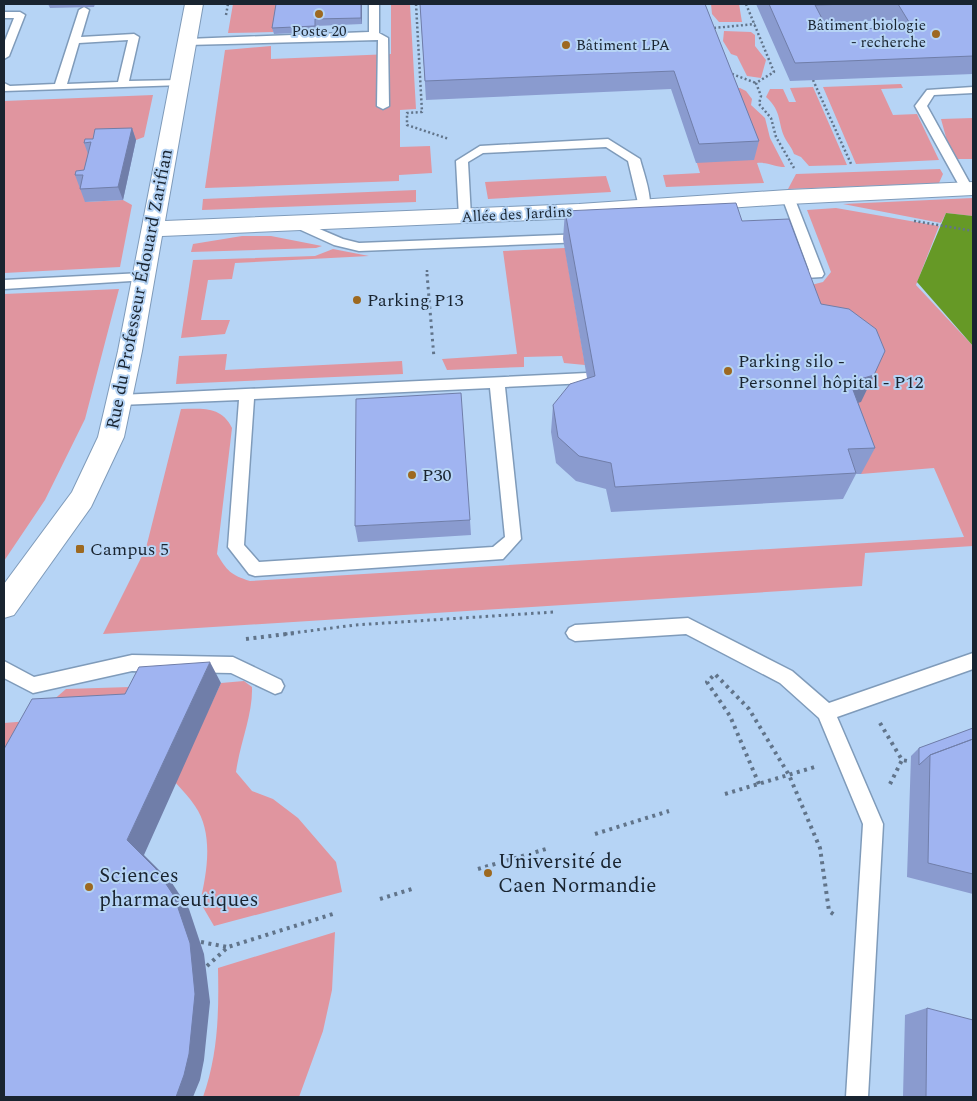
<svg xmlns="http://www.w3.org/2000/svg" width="977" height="1101" viewBox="0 0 977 1101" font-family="Spectral,serif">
<rect width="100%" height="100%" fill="#b6d4f5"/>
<!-- green -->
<path fill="#e0959f" d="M233 4H277L273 32 228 33Z
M391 4H410L416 109 400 110V147L430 146 432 173 399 175V181L205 188 225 50 271 46V59L391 54Z
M711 4H739L742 22H719L712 14Z
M724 31 751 32 755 35V46L766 60 761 78 747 76 737 56 731 54 723 41Z
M901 84 903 88 881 89 893 115 917 114 939 160 856 164 823 87Z
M813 87 847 165 809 166 801 157 794 154C792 148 789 145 786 140 777 124 783 112 766 97L770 89H783L789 102H796L790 88Z
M740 88 746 91 752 99 751 105 765 118 770 138 785 167C775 167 768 162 757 163L764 183 666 187 663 175 700 173 696 160 726 89Z
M153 95 144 137 136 140 85 202 123 200 132 205 120 267 4 273V101Z
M973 118V159H957L947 141 941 119Z
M940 169 943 174 939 183 788 189 796 174Z
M606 176 611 192 488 199 485 182Z
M416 190V202L202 210 203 199Z
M973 198V216L946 213 941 223 843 204Z
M836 208 939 226 916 285 973 346V546L865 553 862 586 103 634 146 548 181 409C203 409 221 406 232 428L217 554C227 571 231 575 250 581L964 537 934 468 861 474 795 289 823 282 831 272 807 210Z
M271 236 322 246 316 248 191 252 193 244 242 236Z
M565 248 585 365 564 363 562 356 524 357V367L447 370 442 359 517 354 503 251Z
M333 249 369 256 235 263 232 279 208 280 201 320H230L225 334 181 338 193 260 315 256Z
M119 289 85 419 45 500 4 561V294Z
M227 354 225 370 402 361 403 374 176 384 179 356Z
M244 681 252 687C253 714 240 743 236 772L252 791 273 799 298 818 336 862 342 892 214 926 200 902C207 873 214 833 195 806 190 798 182 790 175 782L221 683Z
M130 687 121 710 4 784V723L29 721 66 689Z
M335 932 332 990 323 1031 299 1097H203C218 1055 219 1013 218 968Z"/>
<!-- water -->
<path fill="#669926" d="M946 213 973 216V346L917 282Z"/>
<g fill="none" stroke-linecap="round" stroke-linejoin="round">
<!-- service casing -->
<g stroke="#7f9bba" stroke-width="3">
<path id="service" d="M369 4H379V33L388 38 389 106 383 109 377 106 378 40 187 45 182 42 187 39 369 32Z
M84 7 89 10 81 37 134 34 139 37 129 81 179 80 185 83 183 85 4 91V83L10 86 55 84 79 10ZM128 40 118 82 67 84 79 43Z
M4 12H20L25 15 9 56 4 59V43L14 18H4Z
M973 87V93L934 95 927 106 973 189 967 193 961 189 915 106 927 90Z
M608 139 640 159C644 175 661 217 639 223L633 219 637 214 639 207 628 161 606 147 483 153 468 162 471 217 465 221 459 217 456 161 480 146Z
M788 193 794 197 824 274 822 277 789 279 782 275 789 271 809 270 782 197Z
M296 219 343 239 359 243 584 234 590 238 584 242 359 251 334 245 292 226 290 223Z
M142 273 149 277 147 280 4 289V280Z
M587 373 592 374 594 378 592 382 587 383 505 387 521 539 503 559 255 576 249 574 228 547 239 400 120 405 115 404 113 400 115 396 120 395ZM490 388 505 537 493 547 259 562 244 545 254 399Z
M688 618 792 671 829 703 973 653V669L837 717 883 824 868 1097H846L863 824 819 718 780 683 686 634 575 641 569 638 566 633 569 628 575 625Z
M132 655 233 657 281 680 284 686 281 692 275 694 231 673 132 671 33 693 4 678V661L34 677Z"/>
</g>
<!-- tertiary casing -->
<g stroke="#7f9bba" stroke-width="2">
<path id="tertiary" d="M185 4H203L165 221 579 204 788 190 973 182V195L788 204 579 218 162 236 142 351 124 437 91 507 14 615 4 618V584L72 492 98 437 118 351Z"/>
</g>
<!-- path-far2 -->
<path stroke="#61748a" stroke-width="2.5" stroke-dasharray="2 2.5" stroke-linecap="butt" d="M416 4 422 112 407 113V125L449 139
M746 4 774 72 756 83 761 96 759 104 771 118 776 137 794 168
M226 15 228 4
M714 28 755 24
M732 74 756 83
M813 80 852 166
M914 221 973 231
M427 270V275"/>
<!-- path-far1 -->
<path stroke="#61748a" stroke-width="3" stroke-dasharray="2.5 4" stroke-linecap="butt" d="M427 274 434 358
M285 634 355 625 554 612"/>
<!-- path -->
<path stroke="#61748a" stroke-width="4" stroke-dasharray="3 4.5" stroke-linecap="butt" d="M246 639 295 633
M880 723 902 760 913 762
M759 784 730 716 707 682 715 674 749 709 789 775 820 848 829 911 836 916
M890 784 902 760
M725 794 818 766
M595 834 669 811
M478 869 546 849
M380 899 415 888
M201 942 227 947
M207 966 228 947 336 913"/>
<!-- service -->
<use href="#service" fill="#fff" fill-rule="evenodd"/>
<!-- tertiary -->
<use href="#tertiary" fill="#fff" fill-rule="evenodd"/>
</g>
<!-- wall -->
<path fill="#8a9bcf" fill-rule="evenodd" d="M48 4H95L94 7 50 8Z
M362 4V24L316 26V32L274 34 272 28Z
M420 4H705L759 141 754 160 696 163 671 89 426 100Z
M756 4H973V74L790 81ZM891 20 895 28 828 30 824 23Z
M132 128 136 140 123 200 85 202 75 175 84 170 88 154 84 143 93 139Z
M565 211 742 221 821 304 861 402H858L875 448 861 474H856L843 499 611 512 606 489 576 481 556 463 551 432 553 405 587 378 563 239Z
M470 520 471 535 358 542 355 526Z
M973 728V894L907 877 911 756 919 748Z
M927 1008 973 1097H903L905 1015Z"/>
<!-- shaded-wall -->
<path fill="#707ea9" d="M361 4H362V24L361 18Z
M132 128 136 140 123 200 118 187Z
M874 375 861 402 838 409 850 382Z
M210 662 221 683 144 855 172 883 189 909 204 954 210 1002 204 1060 200 1080 193 1097H176L127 840Z"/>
<!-- building -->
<path fill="#a0b4f1" stroke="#707ea9" d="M276 4H361V18L315 19V26L272 28Z
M420 4H705L759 141 699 144 674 71 425 81Z
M769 4H850L815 5 828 30 912 27 898 4H973V56L795 63Z
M132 128 118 187 80 189 83 175H75L76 171 84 170 91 142 84 143 85 139H93L95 129Z
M736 203 742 221 789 219 821 304 849 309 876 329 885 351 874 375 850 382 875 448 848 449 856 473 615 487 611 463 579 456 558 437 553 405 570 384 595 376 565 211Z
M461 393 470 520 355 526 356 399Z
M210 662 127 840 156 869 174 896 190 943 195 994 189 1054 184 1075 176 1097H4V749L32 699 125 694 139 667Z
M973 728V739L930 755 919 765V748Z
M973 739V874L928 863 930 755Z
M927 1008 973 1020V1097H926Z"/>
<!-- markers -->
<g fill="#9d6920" stroke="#b6d4f5" stroke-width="2">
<circle cx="319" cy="14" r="5"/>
<circle cx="936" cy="34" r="5"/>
<circle cx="566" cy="45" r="5"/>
<circle cx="357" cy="300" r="5"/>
<circle cx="728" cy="371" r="5"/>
<circle cx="412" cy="475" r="5"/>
<rect x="75" y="544" width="10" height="10" rx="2.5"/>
<circle cx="488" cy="873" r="5"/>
<circle cx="89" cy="887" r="5"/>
</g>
<g text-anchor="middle" stroke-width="4" stroke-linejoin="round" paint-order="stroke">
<!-- far-poi labels -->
<g font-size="15" fill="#192430" stroke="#b6d4f5" text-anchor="end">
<text x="926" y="30">Bâtiment biologie<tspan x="926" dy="17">- recherche</tspan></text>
<text x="319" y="36" text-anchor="middle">Poste 20</text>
<text x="576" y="50" text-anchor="start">Bâtiment LPA</text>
</g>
<!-- far-street labels -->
<g font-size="15" fill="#192430" stroke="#b6d4f5">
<text transform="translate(517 214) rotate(-3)" y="5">Allée des Jardins</text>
</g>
<!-- street labels -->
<g font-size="18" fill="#192430" stroke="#b6d4f5">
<text transform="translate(139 289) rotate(-79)" y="6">Rue du Professeur Édouard Zarifian</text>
</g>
<!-- poi labels -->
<g font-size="18" fill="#192430" stroke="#b6d4f5" text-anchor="start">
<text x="367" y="306">Parking P13</text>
<text x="738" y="367">Parking silo -<tspan x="738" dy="21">Personnel hôpital - P12</tspan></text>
<text x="422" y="481">P30</text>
<text x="90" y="555">Campus 5</text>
</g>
<!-- near-poi labels -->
<g font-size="21" fill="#192430" stroke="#b6d4f5" text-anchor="start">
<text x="498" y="868">Université de<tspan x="498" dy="24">Caen Normandie</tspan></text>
<text x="99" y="882">Sciences<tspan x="99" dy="24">pharmaceutiques</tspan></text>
</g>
</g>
<!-- border -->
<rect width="977" height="1101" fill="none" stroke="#192430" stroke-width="10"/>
</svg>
